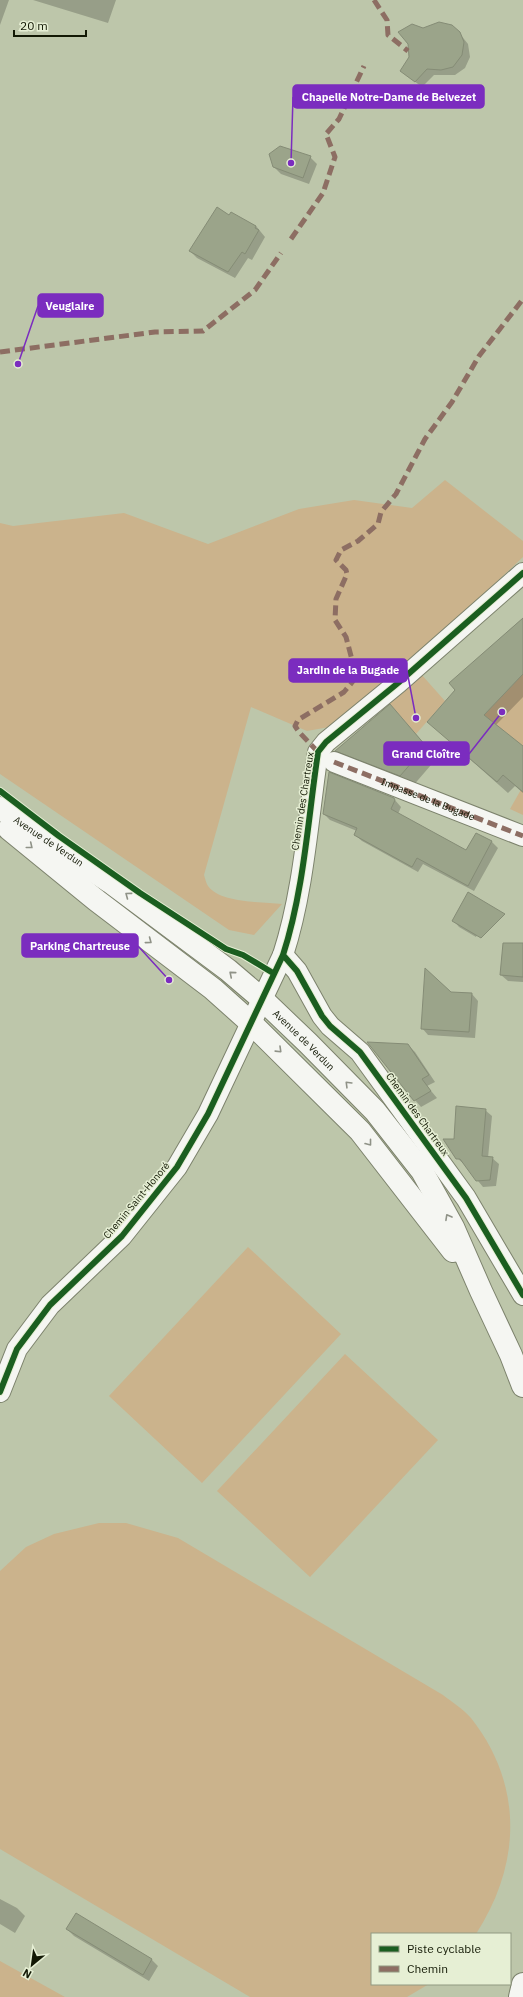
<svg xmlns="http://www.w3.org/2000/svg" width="523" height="1997" viewBox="0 0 523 1997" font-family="'IBM Plex Sans',sans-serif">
<rect width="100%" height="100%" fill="#bdc6aa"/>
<!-- green -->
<path fill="#cbb38c" d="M445 480 523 541V557L346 724 307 731 251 707 204 875C205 878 206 883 208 886 220 903 262 902 282 904L254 935 229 930 0 774V523L13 526 124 513 208 544 299 509 354 500 412 508Z
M520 672 523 674V753L507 733 493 727 495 723 493 722 490 725 478 714 512 686Z
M421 674 445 701 416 734 389 703Z
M523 786V815L510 809Z
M248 1247 341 1334 202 1483 109 1396Z
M345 1354 438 1440 310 1577 217 1491Z
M99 1523H126L178 1538 443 1695C452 1702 463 1709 471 1718 523 1784 522 1863 476 1934H372V1984H429L407 1997H250L0 1849V1571L26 1547 54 1534Z
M0 1961 65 1997H0Z"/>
<!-- shadow -->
<path fill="#0003" d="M0 0H9L0 25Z
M33 0H116L108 23Z
M423 29 460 34 468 44 470 57 465 68 455 75H434L422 87 401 71 410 58Z
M310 157 317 164 309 184 281 174 274 167Z
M231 214 256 226 265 237 252 260 248 258 235 278 197 258 190 251Z
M523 618V697L496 725 523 747V793L515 786 508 793 428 722 456 690 450 683Z
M390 705 437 758 412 787 348 762 337 751Z
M394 799 401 807 398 814 466 851 476 834 492 842 498 848 474 891 423 864 418 872 362 841 355 835 357 831 330 820 324 814Z
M489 909 476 937 459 927 453 920Z
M523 958V982L508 981 501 975Z
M451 993 472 994 478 1001 475 1038 428 1035 422 1028Z
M408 1045 415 1052 435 1082 427 1086 437 1098 421 1107 415 1100Z
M485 1110 492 1116 488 1158H492L499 1164 496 1186 483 1187 465 1165 457 1158 454 1140Z
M0 1899 17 1908 25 1916 15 1933 0 1924Z
M76 1914 152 1960 158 1966 149 1981 74 1936 67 1929Z"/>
<!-- building -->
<path fill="#9ba48a" stroke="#858c76" d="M439 22 452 25 460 32 464 42 462 55 453 67 441 70 427 69 415 82 400 71 409 57 408 44 398 32 412 24 423 28Z
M280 146 311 156 303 178 273 167 269 154Z
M217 207 229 215 231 212 256 226 255 228 259 230 245 254 242 252 228 272 189 251Z
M523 618V674L484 715 523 746V792L503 775 497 782 427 722 455 690 449 683Z
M390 704 426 746 400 776 335 751Z
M329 772 394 798 395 800 391 809 466 850 476 833 492 841 468 886 417 858 412 867 354 835 357 828 323 814Z
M468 892 505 914 481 938 452 921Z
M503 943H523V977L500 975Z
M425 968 451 992 472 993 469 1032 421 1029Z
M367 1042 408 1044 429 1075 422 1079 431 1091 414 1101Z
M456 1106 486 1109 482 1156 493 1157 490 1180 476 1181 460 1159H456L443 1139H454Z
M76 1913 152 1959 143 1975 66 1929Z"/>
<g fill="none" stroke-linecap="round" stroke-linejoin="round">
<!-- street casing -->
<g stroke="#7c826c" stroke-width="22">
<g id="street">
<path id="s1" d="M334 762 523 836"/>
<path d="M283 955 297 971 322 1016 330 1026 360 1052 466 1198 523 1295"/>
<path d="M0 1392 17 1349 50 1305 122 1236 177 1167 208 1114 283 955C304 890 308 819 318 752L326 742 398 683 523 573"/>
</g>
</g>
<!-- secondary casing -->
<g stroke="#7c826c" stroke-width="24">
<g id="secondary">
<path id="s2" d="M0 808 110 882 228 970 262 999 308 1043 375 1111 422 1171 453 1227 481 1291 511 1355 523 1386"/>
<path d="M9 829 96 900 213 989 251 1023 360 1131 453 1251"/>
<path d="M520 1997 523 1984"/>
</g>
</g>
<!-- street -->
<use href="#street" stroke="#f5f6f2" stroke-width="20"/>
<!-- secondary -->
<use href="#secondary" stroke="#f5f6f2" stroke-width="22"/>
<!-- quiet -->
<path stroke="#8d6e63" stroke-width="5" stroke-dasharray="10 5" stroke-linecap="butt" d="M374 0 387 20 388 35 408 51
M291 239 323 193 335 157 326 134 339 119 364 66
M0 352 155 332 203 331 255 290 281 253
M318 752 299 732 295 726 298 720 344 692 354 680 355 671 346 637 335 620 336 599 347 574 346 570 336 560 341 550 358 541 378 524 381 512 396 494 425 439 452 402 479 356 523 299
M334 762 523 836"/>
<!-- cycleway casing -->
<g stroke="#e6efd4" stroke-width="8">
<path id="cycleway" d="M0 791 59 836 140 893 226 949 243 955 273 973
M283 955 297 971 322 1016 330 1026 360 1052 466 1198 523 1295
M0 1392 17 1349 50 1305 122 1236 177 1167 208 1114 283 955C304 890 308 819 318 752L326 742 398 683 523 573"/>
</g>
<!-- cycleway -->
<use href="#cycleway" stroke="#1b5e20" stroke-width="6"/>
</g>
<!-- one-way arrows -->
<defs><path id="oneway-chevron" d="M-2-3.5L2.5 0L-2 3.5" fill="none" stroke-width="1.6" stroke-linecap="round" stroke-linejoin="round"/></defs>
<g stroke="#8f9287">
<use href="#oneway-chevron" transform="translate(30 846) rotate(39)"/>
<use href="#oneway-chevron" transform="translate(128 895) rotate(-143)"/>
<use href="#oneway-chevron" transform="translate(149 941) rotate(37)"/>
<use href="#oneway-chevron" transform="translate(232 974) rotate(-140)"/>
<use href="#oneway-chevron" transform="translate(279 1050) rotate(44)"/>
<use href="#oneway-chevron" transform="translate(348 1084) rotate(-135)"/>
<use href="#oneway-chevron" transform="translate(369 1143) rotate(52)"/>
<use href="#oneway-chevron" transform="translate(448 1217) rotate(-119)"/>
</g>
<g text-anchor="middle" stroke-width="3" stroke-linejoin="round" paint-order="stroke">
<!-- street labels -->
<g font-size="10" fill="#121804" stroke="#e6efd4">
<text dy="4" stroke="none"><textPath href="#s1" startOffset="101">Impasse de la Bugade</textPath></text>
<text transform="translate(302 801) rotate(-81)" y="4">Chemin des Chartreux</text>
<text dy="4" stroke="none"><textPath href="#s2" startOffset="59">Avenue de Verdun</textPath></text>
<text dy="4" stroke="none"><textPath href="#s2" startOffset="383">Avenue de Verdun</textPath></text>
<text transform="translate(418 1114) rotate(54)" y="4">Chemin des Chartreux</text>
<text transform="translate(136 1200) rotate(-50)" y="4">Chemin Saint-Honoré</text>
</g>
</g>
<!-- callouts -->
<path fill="none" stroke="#7b2cbf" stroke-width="1.5" d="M291 163L293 97M18 364L38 306M416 718L407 671M502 712L469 754M169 980L138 946"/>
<g fill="#7b2cbf" stroke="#e6efd4" stroke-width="1.5">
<circle cx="291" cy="163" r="4"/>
<circle cx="18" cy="364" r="4"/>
<circle cx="416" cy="718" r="4"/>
<circle cx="502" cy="712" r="4"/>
<circle cx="169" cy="980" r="4"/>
</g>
<g fill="#7b2cbf" stroke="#7b2cbf" stroke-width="1.5">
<rect x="293" y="85" width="191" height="23" rx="4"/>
<rect x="38" y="294" width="65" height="23" rx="4"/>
<rect x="289" y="659" width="118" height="23" rx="4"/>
<rect x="384" y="742" width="85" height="23" rx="4"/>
<rect x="22" y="934" width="116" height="23" rx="4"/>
</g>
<g font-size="11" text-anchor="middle" font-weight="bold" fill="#fff">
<text x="389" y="101">Chapelle Notre-Dame de Belvezet</text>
<text x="70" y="310">Veuglaire</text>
<text x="348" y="674">Jardin de la Bugade</text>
<text x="426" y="758">Grand Cloître</text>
<text x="80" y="950">Parking Chartreuse</text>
</g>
<!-- legend -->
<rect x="371" y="1933" width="140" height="52" fill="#e6efd4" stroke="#919981"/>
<rect x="379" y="1946" width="20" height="6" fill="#1b5e20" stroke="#919981"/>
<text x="407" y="1953" font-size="12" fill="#121804">Piste cyclable</text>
<rect x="379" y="1966" width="20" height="6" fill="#8d6e63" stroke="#919981"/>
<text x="407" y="1973" font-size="12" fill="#121804">Chemin</text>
<!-- north arrow -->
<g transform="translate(32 1965) rotate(209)" stroke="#e6efd4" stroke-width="3" paint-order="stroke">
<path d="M0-3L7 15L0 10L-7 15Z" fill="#121804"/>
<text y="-6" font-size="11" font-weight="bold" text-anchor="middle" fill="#121804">N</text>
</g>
<!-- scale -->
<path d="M14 30v6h72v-6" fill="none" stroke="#121804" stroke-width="2"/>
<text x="20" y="30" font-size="12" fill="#121804" stroke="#e6efd4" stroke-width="3" paint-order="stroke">20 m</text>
</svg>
